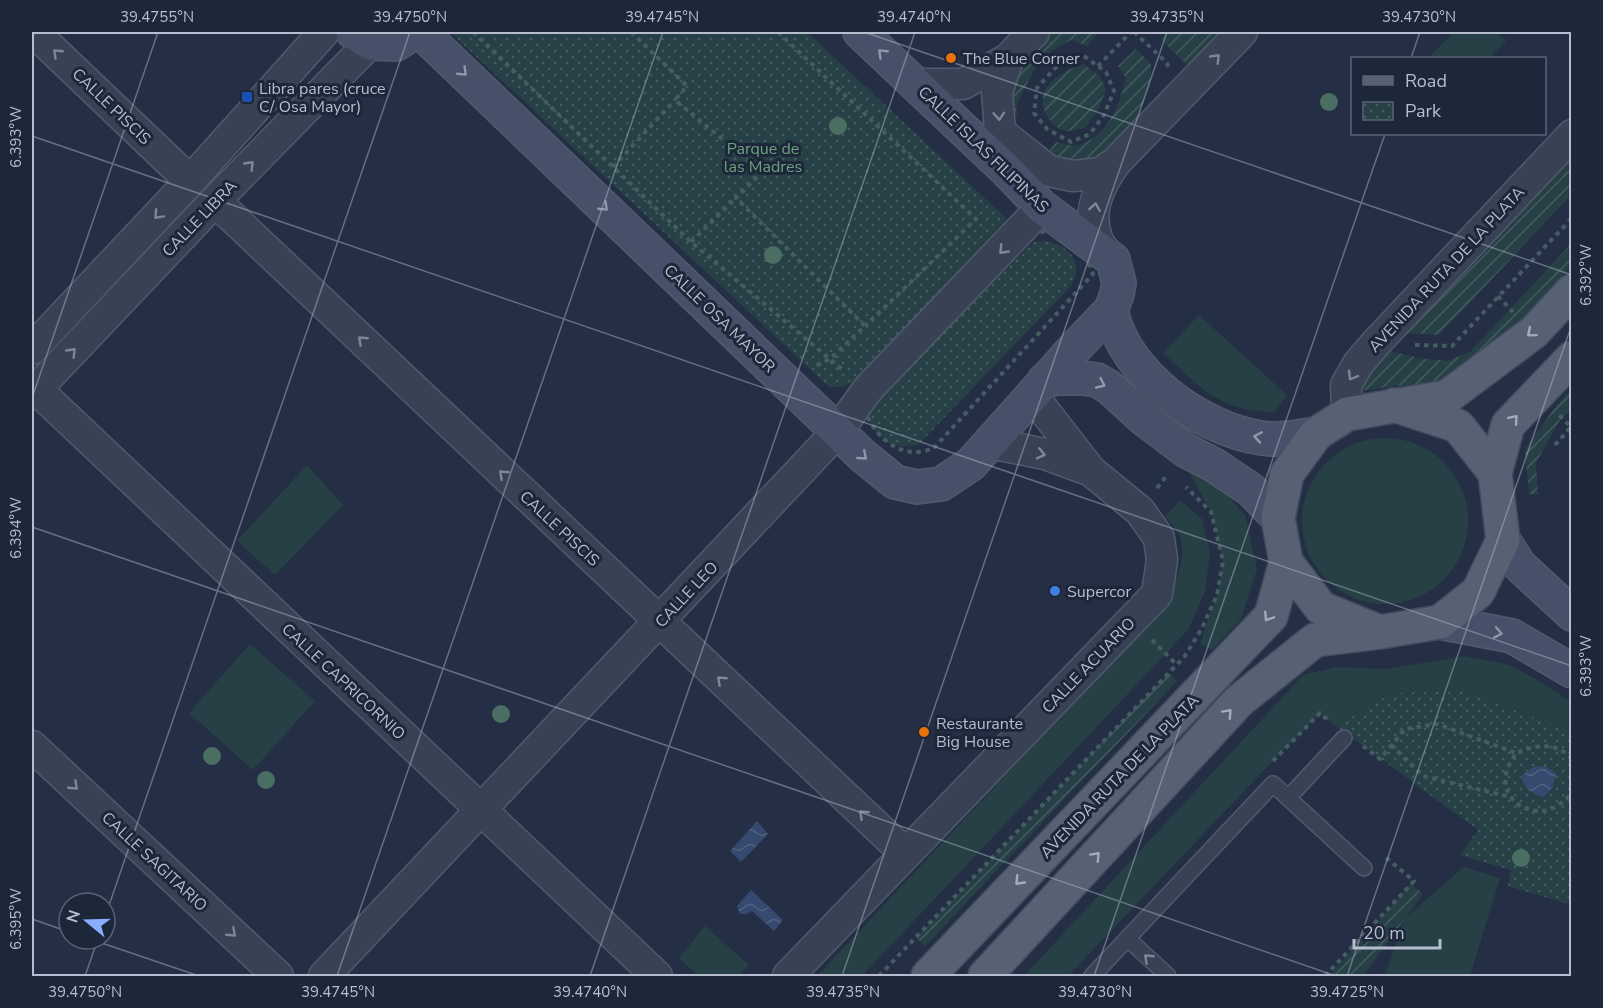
<svg xmlns="http://www.w3.org/2000/svg" width="1603" height="1008" viewBox="0 0 1603 1008" font-family="'Nunito Sans',sans-serif">
<defs>
<pattern id="park-dots" width="8" height="8" patternUnits="userSpaceOnUse" patternTransform="scale(1.5)"><rect width="8" height="8" fill="#264046"/><path d="M2 2h.1M6 6h.1" fill="none" stroke="#435a60" stroke-width="1.8" stroke-linecap="round"/></pattern>
<pattern id="garden-furrows" width="10" height="10" patternUnits="userSpaceOnUse" patternTransform="scale(1.5)"><rect width="10" height="10" fill="#264046"/><path d="M-1 1l2-2M0 10L10 0M9 11l2-2" fill="none" stroke="#435a60"/></pattern>
<pattern id="water-waves" width="16" height="10" patternUnits="userSpaceOnUse" patternTransform="scale(1.5)"><rect width="16" height="10" fill="#36496e"/><path d="M0 5q4-4 8 0t8 0" fill="none" stroke="#516182"/></pattern>
</defs>
<rect width="100%" height="100%" fill="#242f45"/>
<!-- grass -->
<path fill="#264046" d="M1454 32H1496L1506 41 1489 58H1428Z
M1199 315 1287 395 1275 412C1220 412 1201 388 1163 353Z
M1302 521a83 83 0 1 1 166 0a83 83 0 1 1-166 0Z
M307 465 343 505 275 575 237 541Z
M1189 472 1219 486 1245 515 1257 569 1241 619 1212 650 1200 644 1217 595 1223 561 1211 512Z
M1180 500 1202 519 1210 552 1205 591 1188 630 862 976H817L1164 607C1174 585 1190 557 1178 532 1175 527 1169 522 1165 517Z
M250 644 315 701 253 770 189 713Z
M1465 656 1509 665 1539 681 1571 702V731L1459 689 1390 694 1336 726 1320 714 1273 761 1068 976H1024L1303 675 1337 667 1386 669Z
M1464 867 1500 878 1470 976H1385L1404 919Z
M705 926 749 965 739 976H698L679 958Z"/>
<!-- park -->
<path fill="url(#park-dots)" d="M450 32H807L1007 219 860 378C849 385 841 389 828 386Z
M1042 241C1058 241 1078 253 1076 271 1076 276 1073 282 1071 286L918 445C892 451 875 438 866 413L878 398 977 295 1034 242Z
M1459 689 1571 731V905L1508 886 1511 870 1460 855 1478 830 1336 726 1390 694Z"/>
<!-- garden -->
<path fill="url(#garden-furrows)" d="M1048 32H1099L1087 46 1071 40 1051 51 1033 72 1016 106 1018 117 1010 119 1007 106 1019 63Z
M1169 32H1226L1191 69 1161 40Z
M1136 49 1151 64 1150 86 1133 126 1104 153 1081 161 1056 159 1046 155 1056 142C1062 143 1073 147 1079 145 1109 135 1119 105 1126 78L1118 66Z
M1083 64 1100 76 1106 90 1098 111 1085 128C1080 129 1072 131 1067 131 1050 128 1037 106 1045 90 1053 76 1069 69 1083 64Z
M1571 155V195L1439 335 1403 333Z
M1571 244V267L1486 358 1434 385 1395 386 1359 391 1366 367 1385 350 1420 358 1447 361 1470 352Z
M1571 389V408L1560 420 1536 463 1538 495 1529 494 1525 449 1556 406Z
M1169 673 1177 681 925 946 916 938Z
M1411 884 1423 894 1363 976H1329Z"/>
<!-- water -->
<path fill="url(#water-waves)" d="M1545 766 1556 774 1553 787 1544 797C1530 793 1525 790 1521 776L1533 767Z
M757 821 768 834 741 862 730 851Z
M751 890 783 920 774 931 752 911 747 914H740L737 906Z"/>
<g fill="none" stroke-linecap="round" stroke-linejoin="round">
<!-- lane casing -->
<g stroke="#515a6c" stroke-width="18">
<path id="lane" d="M1288 798 1344 738
M1128 939 1168 976
M1092 976 1273 784 1364 868"/>
</g>
<!-- street casing -->
<g stroke="#515a6c" stroke-width="33">
<path id="street" d="M34 32 190 181
M1008 59 997 92 1000 132 1049 171 1073 176 1100 173 1116 162
M916 84H963L1008 59 1034 32
M215 201 906 854
M1113 260C1108 254 1101 248 1098 241 1086 212 1099 185 1116 162L1242 32
M32 349 190 181 324 32
M32 385 657 976
M32 394 215 201 370 43
M1347 414 1346 385 1358 364 1376 343 1572 135
M989 443 1045 454 1091 471
M32 746 278 976
M324 976 837 432 868 389 1042 207
M788 976 1157 594 1162 560 1159 538 1140 511 1091 471 1032 395"/>
</g>
<!-- secondary casing -->
<g stroke="#515a6c" stroke-width="36">
<path id="secondary" d="M353 32 370 43 396 44 414 32
M421 32 862 455 895 482 917 487 941 484 971 464 1069 354 1111 310 1117 294 1119 283 1113 260 1042 207 1006 170 860 32
M1111 310C1123 373 1200 429 1261 438 1279 441 1298 437 1316 434
M1044 381 1057 378H1082L1097 380 1109 387 1144 419 1185 450 1214 465 1251 490 1278 518
M1503 540 1520 566 1572 614
M1440 622 1512 636 1572 671"/>
</g>
<!-- primary casing -->
<g stroke="#424b5e" stroke-width="36">
<path id="primary" d="M1495 473 1508 425 1572 358
M1377 631 1321 608 1286 562 1278 518 1287 474 1316 434 1347 414 1447 397 1534 332 1572 291
M928 976 1271 616 1286 562
M985 976 1239 701 1315 640 1380 632 1440 622 1478 592 1503 540 1495 473 1458 426 1394 405"/>
</g>
<!-- path -->
<path stroke="#455d62" stroke-width="4" stroke-dasharray="4.5 4.5" stroke-linecap="butt" d="M473 32 691 242 844 371
M631 32 687 86 675 100 762 172 736 198 865 326 830 359 815 366
M778 32 976 219 865 326
M1134 32 1167 63 1168 67
M1084 56 1106 72 1114 91 1104 115 1090 134 1071 142 1047 129 1034 113 1037 88 1058 65Z
M1098 66 1131 32
M613 167 675 100
M1048 230C1071 240 1085 249 1093 274L933 449C927 450 919 453 913 452 892 451 873 432 866 413L878 398 1031 237Z
M691 242 736 198
M1498 296 1513 312
M1415 345 1452 346 1572 218
M1555 445 1571 427 1559 415
M1157 488 1167 475
M1152 640 1177 665
M1391 745 1423 776 1510 797
M1363 746 1380 759 1405 729 1437 724 1516 753
M1572 759C1556 741 1535 745 1516 753 1513 758 1509 764 1507 770 1498 798 1528 819 1553 808 1560 805 1566 799 1572 793
M1273 761 1320 713 1330 722
M879 976 1185 656 1202 628 1217 595 1223 561 1211 512 1186 487
M1325 976 1414 881 1383 855"/>
<!-- lane -->
<use href="#lane" stroke="#394254" stroke-width="15"/>
<!-- street -->
<use href="#street" stroke="#394254" stroke-width="30"/>
<!-- secondary -->
<use href="#secondary" stroke="#465068" stroke-width="33"/>
<!-- primary -->
<use href="#primary" stroke="#576174" stroke-width="33"/>
</g>
<!-- trees -->
<g fill="#4b6e63">
<circle cx="1329" cy="102" r="9"/>
<circle cx="838" cy="126" r="9"/>
<circle cx="773" cy="255" r="9"/>
<circle cx="501" cy="714" r="9"/>
<circle cx="212" cy="756" r="9"/>
<circle cx="266" cy="780" r="9"/>
<circle cx="1521" cy="858" r="9"/>
</g>
<!-- one-way arrows -->
<defs><path id="oneway-chevron" d="M-2-3.5L2.5 0L-2 3.5" fill="none" stroke-width="1.6" stroke-linecap="round" stroke-linejoin="round" transform="scale(1.5)"/></defs>
<g stroke="#7e8697">
<use href="#oneway-chevron" transform="translate(57 53) rotate(-136)"/>
<use href="#oneway-chevron" transform="translate(1216 58) rotate(-46)"/>
<use href="#oneway-chevron" transform="translate(999 116) rotate(86)"/>
<use href="#oneway-chevron" transform="translate(250 165) rotate(-46)"/>
<use href="#oneway-chevron" transform="translate(1095 207) rotate(-81)"/>
<use href="#oneway-chevron" transform="translate(158 215) rotate(133)"/>
<use href="#oneway-chevron" transform="translate(1003 250) rotate(134)"/>
<use href="#oneway-chevron" transform="translate(362 340) rotate(-137)"/>
<use href="#oneway-chevron" transform="translate(72 352) rotate(-46)"/>
<use href="#oneway-chevron" transform="translate(1352 376) rotate(120)"/>
<use href="#oneway-chevron" transform="translate(1041 454) rotate(14)"/>
<use href="#oneway-chevron" transform="translate(503 474) rotate(-137)"/>
<use href="#oneway-chevron" transform="translate(721 680) rotate(-137)"/>
<use href="#oneway-chevron" transform="translate(74 786) rotate(43)"/>
<use href="#oneway-chevron" transform="translate(863 814) rotate(-137)"/>
<use href="#oneway-chevron" transform="translate(232 933) rotate(43)"/>
<use href="#oneway-chevron" transform="translate(1148 958) rotate(-137)"/>
</g>
<g stroke="#8f97aa">
<use href="#oneway-chevron" transform="translate(882 53) rotate(-136)"/>
<use href="#oneway-chevron" transform="translate(463 72) rotate(44)"/>
<use href="#oneway-chevron" transform="translate(604 207) rotate(44)"/>
<use href="#oneway-chevron" transform="translate(1101 384) rotate(25)"/>
<use href="#oneway-chevron" transform="translate(1258 437) rotate(-171)"/>
<use href="#oneway-chevron" transform="translate(863 456) rotate(41)"/>
<use href="#oneway-chevron" transform="translate(1498 633) rotate(11)"/>
</g>
<g stroke="#a3abbc">
<use href="#oneway-chevron" transform="translate(1531 333) rotate(140)"/>
<use href="#oneway-chevron" transform="translate(1514 419) rotate(-49)"/>
<use href="#oneway-chevron" transform="translate(1268 617) rotate(123)"/>
<use href="#oneway-chevron" transform="translate(1228 713) rotate(-47)"/>
<use href="#oneway-chevron" transform="translate(1096 856) rotate(-47)"/>
<use href="#oneway-chevron" transform="translate(1019 881) rotate(134)"/>
</g>
<!-- ticks -->
<path fill="none" stroke="#b6bdce" stroke-width="1.5" stroke-opacity="0.45" d="M864 32 1572 275M1411 58 1420 32M32 136 1572 666M32 398 158 32M32 527 1336 976M105 917 410 32M32 919 69 932M90 939 199 976M85 976 98 939M337 976 663 32M590 976 915 32M842 976 1167 32M1094 976 1385 134M1347 976 1572 324"/>
<!-- markers -->
<g fill="#e8710a" stroke="#1d273a" stroke-width="2">
<circle cx="951" cy="58" r="6"/>
<circle cx="924" cy="732" r="6"/>
</g>
<rect fill="#1a4fb4" stroke="#1d273a" stroke-width="2" x="241" y="91" width="12" height="12" rx="3"/>
<circle fill="#3f7fe0" stroke="#1d273a" stroke-width="2" cx="1055" cy="591" r="6"/>
<g text-anchor="middle" stroke-width="6" stroke-linejoin="round" paint-order="stroke">
<!-- poi labels -->
<g font-size="16" fill="#b6bdce" stroke="#1d273a" text-anchor="start">
<text x="963" y="64">The Blue Corner</text>
<text x="259" y="94">Libra pares (cruce<tspan x="259" dy="18">C/ Osa Mayor)</tspan></text>
<text x="1067" y="597">Supercor</text>
<text x="936" y="729">Restaurante<tspan x="936" dy="18">Big House</tspan></text>
</g>
<!-- street labels -->
<g font-size="16" fill="#b6bdce" stroke="#1d273a">
<text transform="translate(112 106) rotate(44)" y="6">CALLE PISCIS</text>
<text transform="translate(984 149) rotate(44)" y="6">CALLE ISLAS FILIPINAS</text>
<text transform="translate(199 218) rotate(-46)" y="6">CALLE LIBRA</text>
<text transform="translate(1446 269) rotate(-47)" y="6">AVENIDA RUTA DE LA PLATA</text>
<text transform="translate(720 318) rotate(44)" y="6">CALLE OSA MAYOR</text>
<text transform="translate(560 528) rotate(43)" y="6">CALLE PISCIS</text>
<text transform="translate(686 594) rotate(-47)" y="6">CALLE LEO</text>
<text transform="translate(1088 665) rotate(-46)" y="6">CALLE ACUARIO</text>
<text transform="translate(344 681) rotate(43)" y="6">CALLE CAPRICORNIO</text>
<text transform="translate(1119 776) rotate(-46)" y="6">AVENIDA RUTA DE LA PLATA</text>
<text transform="translate(155 861) rotate(43)" y="6">CALLE SAGITARIO</text>
</g>
<!-- park labels -->
<g font-size="16" fill="#6ba17c" stroke="#1d273a">
<text x="763" y="154">Parque de<tspan x="763" dy="18">las Madres</tspan></text>
</g>
</g>
<!-- border -->
<rect width="1603" height="1008" fill="none" stroke="#1d273a" stroke-width="66"/>
<!-- legend -->
<rect x="1351" y="57" width="195" height="78" fill="#1d273a" stroke="#5a6375" stroke-width="1.5"/>
<rect x="1363" y="76" width="30" height="9" fill="#576174" stroke="#5a6375" stroke-width="1.5"/>
<text x="1405" y="87" font-size="18" fill="#b6bdce">Road</text>
<rect x="1363" y="102" width="30" height="18" fill="url(#park-dots)" stroke="#5a6375" stroke-width="1.5"/>
<text x="1405" y="117" font-size="18" fill="#b6bdce">Park</text>
<!-- north arrow -->
<g transform="translate(87 921) rotate(289)"><circle r="28" fill="#1d273a" stroke="#5a6375" stroke-width="1.5"/>
<path d="M0-4.5L10 22L0 15L-10 22Z" fill="#8aaeff"/>
<text y="-9" font-size="16" font-weight="bold" text-anchor="middle" fill="#b6bdce">N</text>
</g>
<!-- scale -->
<path d="M1354 939v9h86v-9" fill="none" stroke="#b6bdce" stroke-width="3"/>
<text x="1363" y="939" font-size="18" fill="#b6bdce" stroke="#1d273a" stroke-width="4.5" paint-order="stroke">20 m</text>
<rect x="33" y="33" width="1537" height="942" fill="none" stroke="#b6bdce" stroke-width="2"/>
<g font-size="15" text-anchor="middle" fill="#b6bdce">
<text x="157" y="22">39.4755°N</text>
<text x="410" y="22">39.4750°N</text>
<text x="662" y="22">39.4745°N</text>
<text x="914" y="22">39.4740°N</text>
<text x="1167" y="22">39.4735°N</text>
<text x="1419" y="22">39.4730°N</text>
<text transform="translate(16 137) rotate(-90)" y="5">6.393°W</text>
<text transform="translate(1586 275) rotate(-90)" y="5">6.392°W</text>
<text transform="translate(16 528) rotate(-90)" y="5">6.394°W</text>
<text transform="translate(1586 666) rotate(-90)" y="5">6.393°W</text>
<text transform="translate(16 919) rotate(-90)" y="5">6.395°W</text>
<text x="85" y="997">39.4750°N</text>
<text x="338" y="997">39.4745°N</text>
<text x="590" y="997">39.4740°N</text>
<text x="843" y="997">39.4735°N</text>
<text x="1095" y="997">39.4730°N</text>
<text x="1347" y="997">39.4725°N</text>
</g>
</svg>
